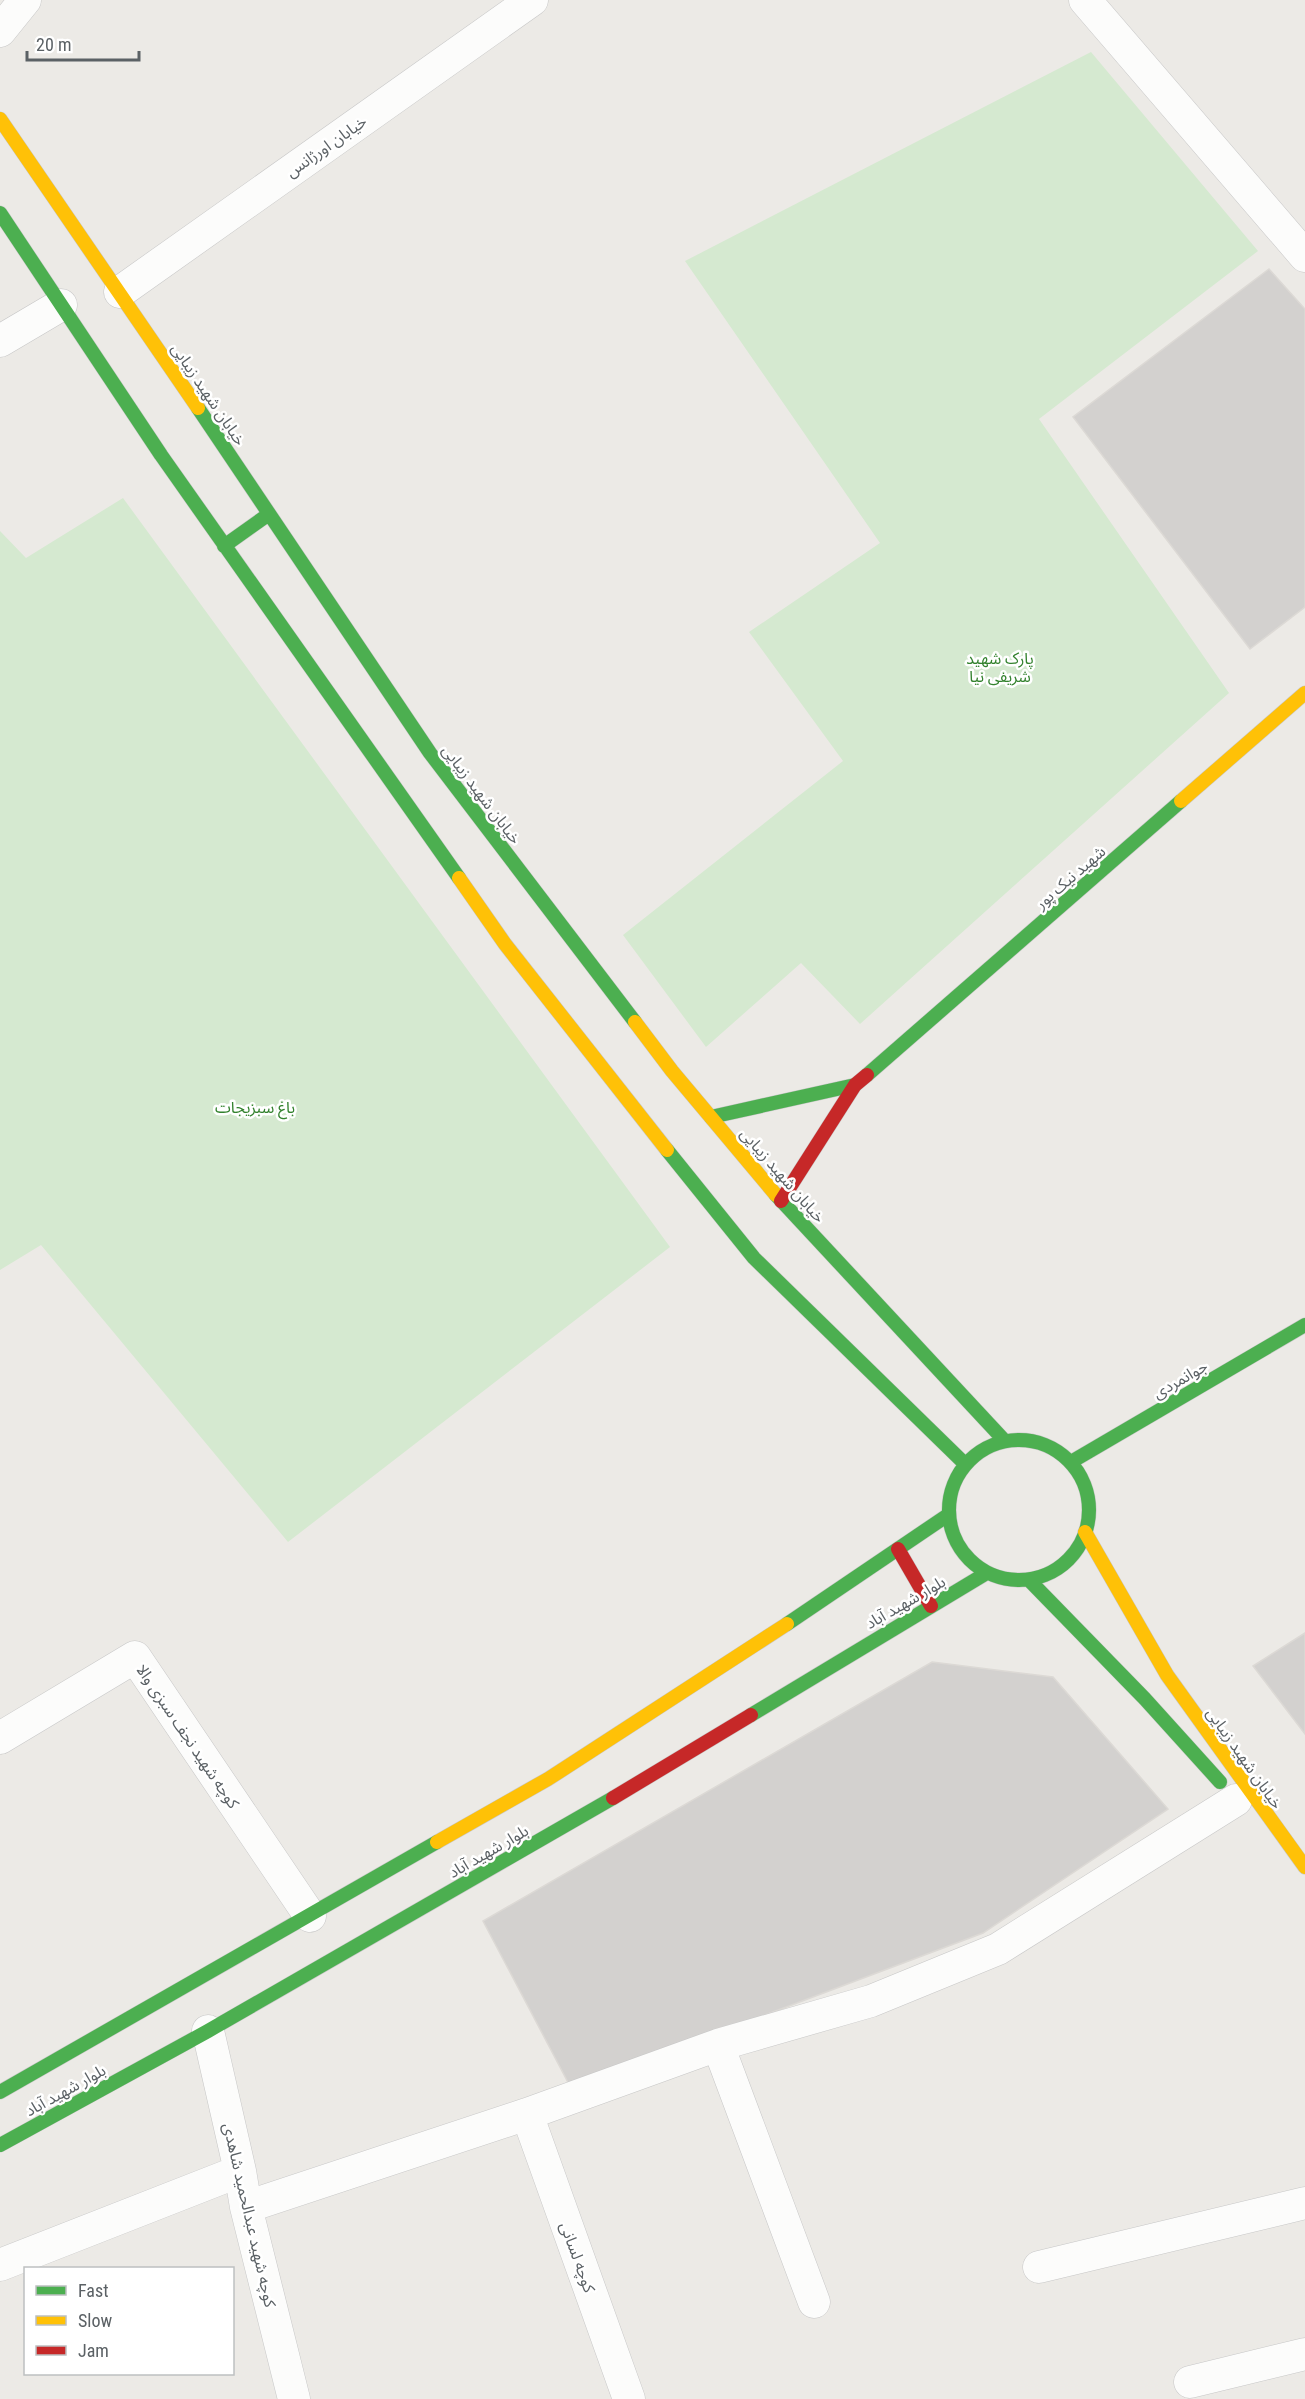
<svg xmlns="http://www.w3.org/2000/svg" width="1305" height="2399" viewBox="0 0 1305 2399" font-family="'Roboto Condensed','Noto Sans Arabic',sans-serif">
<rect width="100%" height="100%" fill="#eceae6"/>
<!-- green -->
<path fill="#d5e9d0" d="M1091 52 1258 251 1039 419 1229 693 860 1024 801 963 706 1047 623 935 843 761 749 632 880 543 685 261Z
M123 498 670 1247 288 1542 41 1245 0 1270V531L26 558Z"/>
<!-- building -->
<path fill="#d3d1cf" stroke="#dcd9d5" stroke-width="1.5" d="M1269 269 1305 309V607L1250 649 1073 417Z
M1305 1633V1734L1253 1666Z
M932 1662 1053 1677 1168 1809 983 1933 571 2088 483 1921Z"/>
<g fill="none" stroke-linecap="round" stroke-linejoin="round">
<!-- street casing -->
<g stroke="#c7c7c7" stroke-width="33">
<path id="street" d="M1085 0 1305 256
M0 31 25 0
M120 292 532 0
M0 341 61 305
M0 1738 135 1657 310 1916
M208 2031 240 2171 246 2207 294 2399
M718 2045 814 2302
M527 2114 629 2399
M246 2207 527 2114 718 2045 871 2001 998 1949 1236 1800
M0 2265 240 2171
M1039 2267 1305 2203
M1190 2382 1305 2354"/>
</g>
<!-- fast casing -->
<g stroke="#c8c8c8" stroke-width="15">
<path id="fast" d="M0 213 161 455 459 878
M198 408 430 753 635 1022
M224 546 269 514
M867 1075 1181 801
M711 1117 855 1085
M667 1150 754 1258 965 1464
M776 1195 1003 1439
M949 1510a70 70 0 1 1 140 0a70 70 0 1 1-140 0Z
M1071 1462 1305 1325
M1030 1581 1145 1699 1220 1782
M787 1624 948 1515
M751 1715 985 1574
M0 2092 437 1842
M0 2145 208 2031 613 1798"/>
</g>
<!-- slow casing -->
<g stroke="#c8c8c8" stroke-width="15">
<path id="slow" d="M0 119 198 408
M1181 801 1305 693
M459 878 505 944 667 1150
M635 1022 672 1071 776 1195
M1085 1532 1167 1675 1305 1867
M437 1842 548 1779 787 1624"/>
</g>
<!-- jam casing -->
<g stroke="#c8c8c8" stroke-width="15">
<path id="jam" d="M781 1201 855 1085 867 1075
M898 1549 931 1606
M613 1798 751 1715"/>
</g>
<!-- street -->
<use href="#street" stroke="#fcfcfb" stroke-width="32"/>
<!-- fast -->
<use href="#fast" stroke="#4caf50" stroke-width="14"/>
<!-- slow -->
<use href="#slow" stroke="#ffc107" stroke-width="14"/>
<!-- jam -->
<use href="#jam" stroke="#c62828" stroke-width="14"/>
</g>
<g text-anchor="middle" stroke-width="5" stroke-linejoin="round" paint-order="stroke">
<!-- street labels -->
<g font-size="16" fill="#5b6165" stroke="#fff">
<text transform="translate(326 146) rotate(-35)" y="6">خیابان اورژانس</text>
<text transform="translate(209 394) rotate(56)" y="6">خیابان شهید زیبایی</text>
<text transform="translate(482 794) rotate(53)" y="6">خیابان شهید زیبایی</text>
<text transform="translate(1070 877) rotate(-41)" y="6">شهید نیک پور</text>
<text transform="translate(783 1175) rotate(49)" y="6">خیابان شهید زیبایی</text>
<text transform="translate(1180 1379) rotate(-30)" y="6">جوانمردی</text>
<text transform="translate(905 1602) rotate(-30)" y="6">بلوار شهید آباد</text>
<text transform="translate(188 1736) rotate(56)" y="6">کوچه شهید نجف سبزی والا</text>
<text transform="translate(1245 1758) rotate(55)" y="6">خیابان شهید زیبایی</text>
<text transform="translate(488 1851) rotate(-30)" y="6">بلوار شهید آباد</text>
<text transform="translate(65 2090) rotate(-29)" y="6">بلوار شهید آباد</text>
<text transform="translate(250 2215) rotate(77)" y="6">کوچه شهید عبدالحمید شاهدی</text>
<text transform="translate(578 2257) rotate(70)" y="6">کوچه لسانی</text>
</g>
<!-- park labels -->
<g font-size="16" fill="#33822e" stroke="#fff">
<text x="1000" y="664">پارک شهید<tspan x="1000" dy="18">شریفی نیا</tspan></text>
<text x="255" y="1113">باغ سبزیجات</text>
</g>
</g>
<!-- legend -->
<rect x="24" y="2267" width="210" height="108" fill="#ffffff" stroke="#bdc0c1" stroke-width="1.5"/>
<rect x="36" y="2286" width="30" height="9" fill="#4caf50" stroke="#bdc0c1" stroke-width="1.5"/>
<text x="78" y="2297" font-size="18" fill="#5b6165">Fast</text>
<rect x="36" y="2316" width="30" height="9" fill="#ffc107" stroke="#bdc0c1" stroke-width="1.5"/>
<text x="78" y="2327" font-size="18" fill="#5b6165">Slow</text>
<rect x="36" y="2346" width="30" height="9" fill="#c62828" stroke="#bdc0c1" stroke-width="1.5"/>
<text x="78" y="2357" font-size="18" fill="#5b6165">Jam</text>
<!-- scale -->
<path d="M27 51v9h112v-9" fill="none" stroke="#5b6165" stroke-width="3"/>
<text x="36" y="51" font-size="18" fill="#5b6165" stroke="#ffffff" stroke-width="4.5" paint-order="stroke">20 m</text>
</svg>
